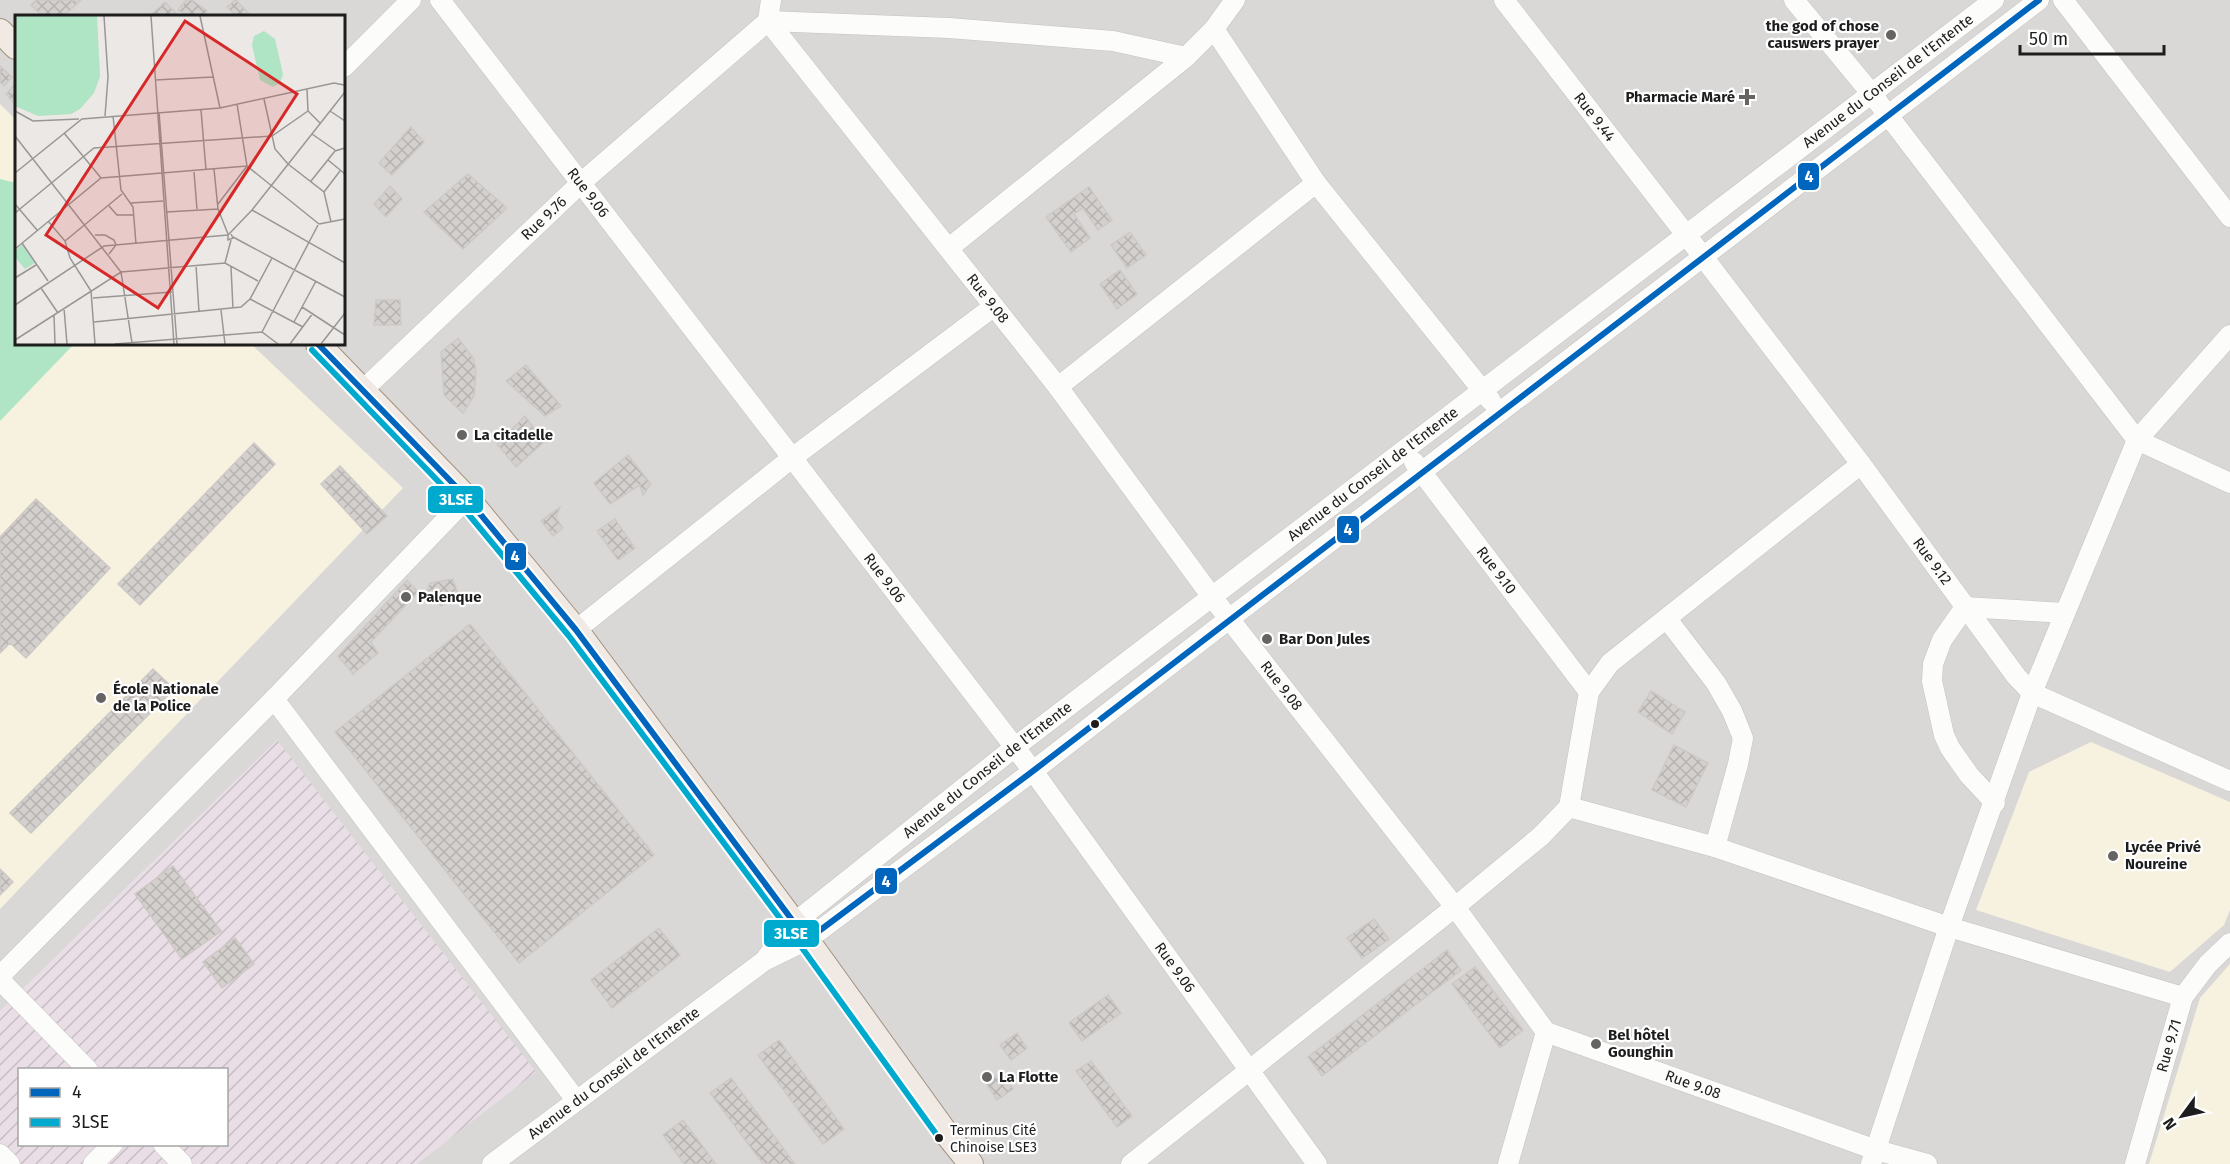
<svg xmlns="http://www.w3.org/2000/svg" width="2230" height="1164" viewBox="0 0 2230 1164" font-family="'Fira Sans',sans-serif">
<defs>
<pattern id="industrial-furrows" width="10" height="10" patternUnits="userSpaceOnUse" patternTransform="scale(1.5)"><rect width="10" height="10" fill="#e9dde6"/><path d="M-1 1l2-2M0 10L10 0M9 11l2-2" fill="none" stroke="#c7bdc5"/></pattern>
<pattern id="building-cross-hatch" width="8" height="8" patternUnits="userSpaceOnUse" patternTransform="scale(1.5)"><rect width="8" height="8" fill="#d3d0ce"/><path d="M0 0l8 8M0 8l8-8" fill="none" stroke="#b5b2b0"/></pattern>
</defs>
<rect width="100%" height="100%" fill="#ebe8e5"/>
<!-- residential -->
<path fill="#dad8d7" fill-rule="evenodd" d="M0 0H2230V1164H0ZM16 16H344V344H16ZM20 1070H226V1144H20Z"/>
<!-- industrial -->
<path fill="url(#industrial-furrows)" fill-rule="evenodd" d="M277 740 536 1072 417 1164H0V1011ZM20 1070H226V1144H20Z"/>
<!-- education -->
<path fill="#f6f2df" d="M0 104 16 120V344H251L403 488 0 909Z
M2091 742 2230 802V910L2224 925 2170 972 1976 910 2029 772Z
M2230 964V1164H2149L2200 998Z"/>
<!-- pitch -->
<path fill="#afe4c5" d="M0 179 16 183V344H74L0 421Z"/>
<!-- building -->
<path fill="url(#building-cross-hatch)" stroke="#cec9c6" stroke-width="1.5" d="M36 0H81L64 16H42L31 5Z
M186 0H192L207 11 203 16H187L178 10Z
M235 0H236L251 16H236L227 7Z
M165 2 179 16H150Z
M0 66 12 77 4 86 0 82Z
M15 84 16 86V105L6 94Z
M411 127 424 142 392 175 379 163Z
M468 174 507 208 463 249 424 212Z
M390 186 402 199 386 217 374 204Z
M1089 187 1112 220 1098 230 1083 208 1074 214 1090 238 1071 252 1046 217Z
M1130 232 1146 255 1127 268 1111 245Z
M1120 270 1137 294 1117 309 1100 284Z
M376 300H400L401 325H374Z
M458 338 474 359 476 372 474 396 463 413 444 395 441 352Z
M526 365 561 406 545 416 506 381Z
M525 416 544 442 516 467 497 444Z
M254 443 275 464 140 605 118 584Z
M628 455 651 484 643 495 640 485 610 504 594 483Z
M340 466 387 516 367 534 321 484Z
M36 499 110 568 26 658 10 643 0 653V537Z
M560 507 556 518 563 528 553 536 541 521Z
M615 519 635 548 618 560 597 531Z
M453 579 459 597 441 606 427 590 430 583Z
M407 580 418 592 371 642 378 653 353 674 338 656Z
M470 624 654 855 519 963 335 732Z
M153 669 174 689 31 833 10 813Z
M1651 691 1685 712 1672 734 1638 712Z
M1674 745 1708 763 1686 807 1652 790Z
M173 866 221 931 182 959 135 894Z
M0 869 13 882 0 895Z
M1374 919 1389 939 1362 958 1347 938Z
M659 928 680 955 612 1008 591 980Z
M235 938 254 964 222 988 203 962Z
M1447 950 1461 970 1322 1076 1308 1057Z
M1475 967 1523 1030 1500 1048 1452 984Z
M1108 995 1121 1013 1082 1041 1069 1023Z
M1017 1033 1027 1048 1011 1060 1000 1045Z
M779 1040 844 1129 823 1144 758 1055Z
M1091 1061 1132 1116 1117 1127 1076 1071Z
M1002 1072 1013 1089 997 1100 986 1083Z
M731 1078 795 1164H763L710 1093Z
M683 1120 716 1164H684L663 1135Z"/>
<g fill="none" stroke-linecap="round" stroke-linejoin="round">
<!-- minor casing -->
<g stroke="#c4c3c1" stroke-width="21">
<g id="minor">
<path id="s1" d="M440 0 1033 771 1317 1164"/>
<path id="s2" d="M1504 0 1704 258 1861 464 2016 676 2032 693 2230 781"/>
<path d="M1794 0 1871 93 2137 440 2230 483"/>
<path d="M2063 0 2230 217"/>
<path id="s3" d="M768 21 1058 387 1212 597 1455 907 1546 1032 1876 1150 1927 1164"/>
<path d="M768 21 949 28 1113 41 1186 57"/>
<path d="M1214 29 1316 183 1491 401"/>
<path d="M344 67 411 0"/>
<path d="M949 248 1186 57 1214 29 1235 0"/>
<path d="M1058 387 1316 183"/>
<path id="s4" d="M364 389 582 182 768 21 771 0"/>
<path id="s5" d="M1414 462 1589 692"/>
<path d="M1667 619 1716 683 1732 711 1743 738 1738 764 1715 847"/>
<path d="M576 630 792 458 993 307"/>
<path d="M274 699 576 1100"/>
<path d="M1995 803 1969 775 1950 748 1944 735 1932 681 1933 664 1942 640 1965 607 2065 613"/>
<path d="M1569 807 1715 847 1949 927 2183 997"/>
<path id="s6" d="M767 957 794 923 1015 747 1994 0"/>
<path d="M0 976 274 699 467 498"/>
<path d="M0 980 88 1070"/>
<path d="M163 1144 182 1164"/>
<path d="M0 1154 10 1164"/>
<path d="M93 1164 113 1144"/>
<path id="s7" d="M492 1164 764 961 807 940 1033 771 1229 619 2039 0"/>
<path d="M1131 1164 1455 907 1541 836 1569 807 1589 692 1610 663 1861 464"/>
<path d="M1508 1164 1546 1032"/>
<path d="M1871 1164 1949 927 2032 693 2137 440 2230 335"/>
<path id="s8" d="M2135 1164 2183 997 2208 964 2230 943"/>
</g>
</g>
<!-- major casing -->
<g stroke="#a19281" stroke-width="26">
<path id="major" d="M0 31 16 47
M318 344 467 498 576 630 807 940 946 1133 971 1164"/>
</g>
<!-- minor -->
<use href="#minor" stroke="#fcfcfb" stroke-width="20"/>
<!-- major -->
<use href="#major" stroke="#f1e9e3" stroke-width="24"/>
<!-- bus-1 casing -->
<g stroke="#fff" stroke-width="10">
<path id="bus-1" d="M318 344 467 498 576 630 807 940 1033 771 2039 0"/>
</g>
<!-- bus-2 casing -->
<g stroke="#fff" stroke-width="10">
<path id="bus-2" d="M312 350 460 504 569 636 800 945 939 1138"/>
</g>
<!-- bus-1 -->
<use href="#bus-1" stroke="#0065bd" stroke-width="6"/>
<!-- bus-2 -->
<use href="#bus-2" stroke="#00a9ce" stroke-width="6"/>
</g>
<!-- markers -->
<g fill="#656463" stroke="#fff" stroke-width="2">
<circle cx="1891" cy="35" r="6"/>
<path d="M1744 88h6v6h6v6h-6v6h-6v-6h-6v-6h6z"/>
<circle cx="462" cy="435" r="6"/>
<circle cx="406" cy="597" r="6"/>
<circle cx="1267" cy="639" r="6"/>
<circle cx="101" cy="698" r="6"/>
<circle cx="2113" cy="856" r="6"/>
<circle cx="1596" cy="1044" r="6"/>
<circle cx="987" cy="1077" r="6"/>
</g>
<g fill="#1d1d1d" stroke="#fff" stroke-width="2">
<circle cx="1095" cy="724" r="5"/>
<circle cx="939" cy="1138" r="5"/>
</g>
<g text-anchor="middle" stroke-width="4.5" stroke-linejoin="round" paint-order="stroke">
<!-- bus labels -->
<g font-size="14" fill="#1d1d1d" stroke="#fff" text-anchor="start">
<text x="950" y="1135">Terminus Cité<tspan x="950" dy="17">Chinoise LSE3</tspan></text>
</g>
<!-- poi labels -->
<g font-size="15" font-weight="bold" fill="#1d1d1d" stroke="#fff" text-anchor="start">
<text x="1879" y="31" text-anchor="end">the god of chose<tspan x="1879" dy="17">causwers prayer</tspan></text>
<text x="1735" y="102" text-anchor="end">Pharmacie Maré</text>
<text x="474" y="440">La citadelle</text>
<text x="418" y="602">Palenque</text>
<text x="1279" y="644">Bar Don Jules</text>
<text x="113" y="694">École Nationale<tspan x="113" dy="17">de la Police</tspan></text>
<text x="2125" y="852">Lycée Privé<tspan x="2125" dy="17">Noureine</tspan></text>
<text x="1608" y="1040">Bel hôtel<tspan x="1608" dy="17">Gounghin</tspan></text>
<text x="999" y="1082">La Flotte</text>
</g>
<!-- street labels -->
<g font-size="15" fill="#1d1d1d" stroke="#fff">
<text dy="5" stroke="none"><textPath href="#s6" startOffset="1424">Avenue du Conseil de l'Entente</textPath></text>
<text dy="5" stroke="none"><textPath href="#s2" startOffset="148">Rue 9.44</textPath></text>
<text dy="5" stroke="none"><textPath href="#s1" startOffset="243">Rue 9.06</textPath></text>
<text dy="5" stroke="none"><textPath href="#s4" startOffset="248">Rue 9.76</textPath></text>
<text dy="5" stroke="none"><textPath href="#s3" startOffset="354">Rue 9.08</textPath></text>
<text dy="5" stroke="none"><textPath href="#s6" startOffset="776">Avenue du Conseil de l'Entente</textPath></text>
<text dy="5" stroke="none"><textPath href="#s2" startOffset="706">Rue 9.12</textPath></text>
<text dy="5" stroke="none"><textPath href="#s5" startOffset="136">Rue 9.10</textPath></text>
<text dy="5" stroke="none"><textPath href="#s1" startOffset="729">Rue 9.06</textPath></text>
<text dy="5" stroke="none"><textPath href="#s3" startOffset="840">Rue 9.08</textPath></text>
<text dy="5" stroke="none"><textPath href="#s6" startOffset="290">Avenue du Conseil de l'Entente</textPath></text>
<text dy="5" stroke="none"><textPath href="#s1" startOffset="1215">Rue 9.06</textPath></text>
<text dy="5" stroke="none"><textPath href="#s8" startOffset="123">Rue 9.71</textPath></text>
<text dy="5" stroke="none"><textPath href="#s7" startOffset="152">Avenue du Conseil de l'Entente</textPath></text>
<text dy="5" stroke="none"><textPath href="#s3" startOffset="1432">Rue 9.08</textPath></text>
</g>
</g>
<!-- overview -->
<g transform="translate(15 15)">
<rect width="330" height="330" fill="#ebe8e5"/>
<path d="M0 1H82L85 61 79 78 65 94 56 99 23 101 0 91ZM249 16 260 24 268 59 265 68 258 72 245 65 237 30 239 21ZM8 229 20 248 10 254 0 242V236Z" fill="#afe4c5"/>
<path fill="none" stroke="#999795" stroke-width="1.5" d="M89 1 93 62 90 101M136 1 159 329M185 1 205 93M140 65 198 62M292 74 293 96 305 108M249 84 260 134 273 149 309 177 316 207M222 89 232 151 304 209M186 95 191 155M0 96 18 106 64 104M315 96 330 106M144 97 162 329M98 101 106 175 118 192 121 229M49 118 86 163M297 119 320 135M0 121 106 257 117 328M313 145 330 159M199 154 203 194 213 219M179 157 182 194M0 158 67 104 205 93 319 68 329 70M296 166 320 136 330 133M309 177 325 156M116 188 148 186M0 189 22 215M203 189 232 151M94 191 102 200H119M237 195 330 248M151 197 203 194M0 198 79 133 257 121 293 96M33 206 50 226 55 243 76 276 80 329M304 209 330 204M216 219 218 223 213 225V220L237 195 330 77M80 220H90L99 225 101 230 94 239M218 222 330 282M50 226 107 179M7 228 33 266M0 234 86 163 232 151M210 248 216 225M181 250 184 297M216 252 218 294M0 263 21 250M26 273 43 298M78 283 157 277M235 284 288 312M0 290 89 231 213 220M287 292 330 320M49 293 52 329M206 295 210 329M39 300 40 329M79 307 226 292 235 284 257 243M279 307 301 266M247 317 303 210M0 325 106 257 210 248 243 266M100 329 247 317 263 329M275 329 298 298M306 329 330 298"/>
<path fill="#d62828" fill-opacity="0.15" stroke="#d62828" stroke-width="3" d="M170 6 282 79 143 293 31 220Z"/>
<rect width="330" height="330" fill="none" stroke="#1d1d1d" stroke-width="3"/>
</g>
<g stroke="#fff" stroke-width="2">
<rect x="1797" y="162" width="23" height="29" rx="6" fill="#0065bd"/>
<rect x="427" y="485" width="57" height="29" rx="6" fill="#00a9ce"/>
<rect x="1336" y="515" width="24" height="29" rx="6" fill="#0065bd"/>
<rect x="504" y="542" width="23" height="29" rx="6" fill="#0065bd"/>
<rect x="874" y="867" width="24" height="28" rx="6" fill="#0065bd"/>
<rect x="763" y="919" width="57" height="29" rx="6" fill="#00a9ce"/>
</g>
<g font-size="16" text-anchor="middle" font-weight="bold" fill="#fff">
<text x="1809" y="182">4</text>
<text x="456" y="505">3LSE</text>
<text x="1348" y="535">4</text>
<text x="515" y="562">4</text>
<text x="886" y="887">4</text>
<text x="791" y="939">3LSE</text>
</g>
<!-- legend -->
<rect x="18" y="1068" width="210" height="78" fill="#ffffff" stroke="#a5a5a5" stroke-width="1.5"/>
<rect x="30" y="1088" width="30" height="9" fill="#0065bd" stroke="#a5a5a5" stroke-width="1.5"/>
<text x="72" y="1098" font-size="18" fill="#1d1d1d">4</text>
<rect x="30" y="1118" width="30" height="9" fill="#00a9ce" stroke="#a5a5a5" stroke-width="1.5"/>
<text x="72" y="1128" font-size="18" fill="#1d1d1d">3LSE</text>
<!-- north arrow -->
<g transform="translate(2182 1116) rotate(237)" stroke="#ffffff" stroke-width="4.5" paint-order="stroke">
<path d="M0-4.5L10 22L0 15L-10 22Z" fill="#1d1d1d"/>
<text y="-9" font-size="16" font-weight="bold" text-anchor="middle" fill="#1d1d1d">N</text>
</g>
<!-- scale -->
<path d="M2020 45v9h144v-9" fill="none" stroke="#1d1d1d" stroke-width="3"/>
<text x="2029" y="45" font-size="18" fill="#1d1d1d" stroke="#ffffff" stroke-width="4.5" paint-order="stroke">50 m</text>
</svg>
